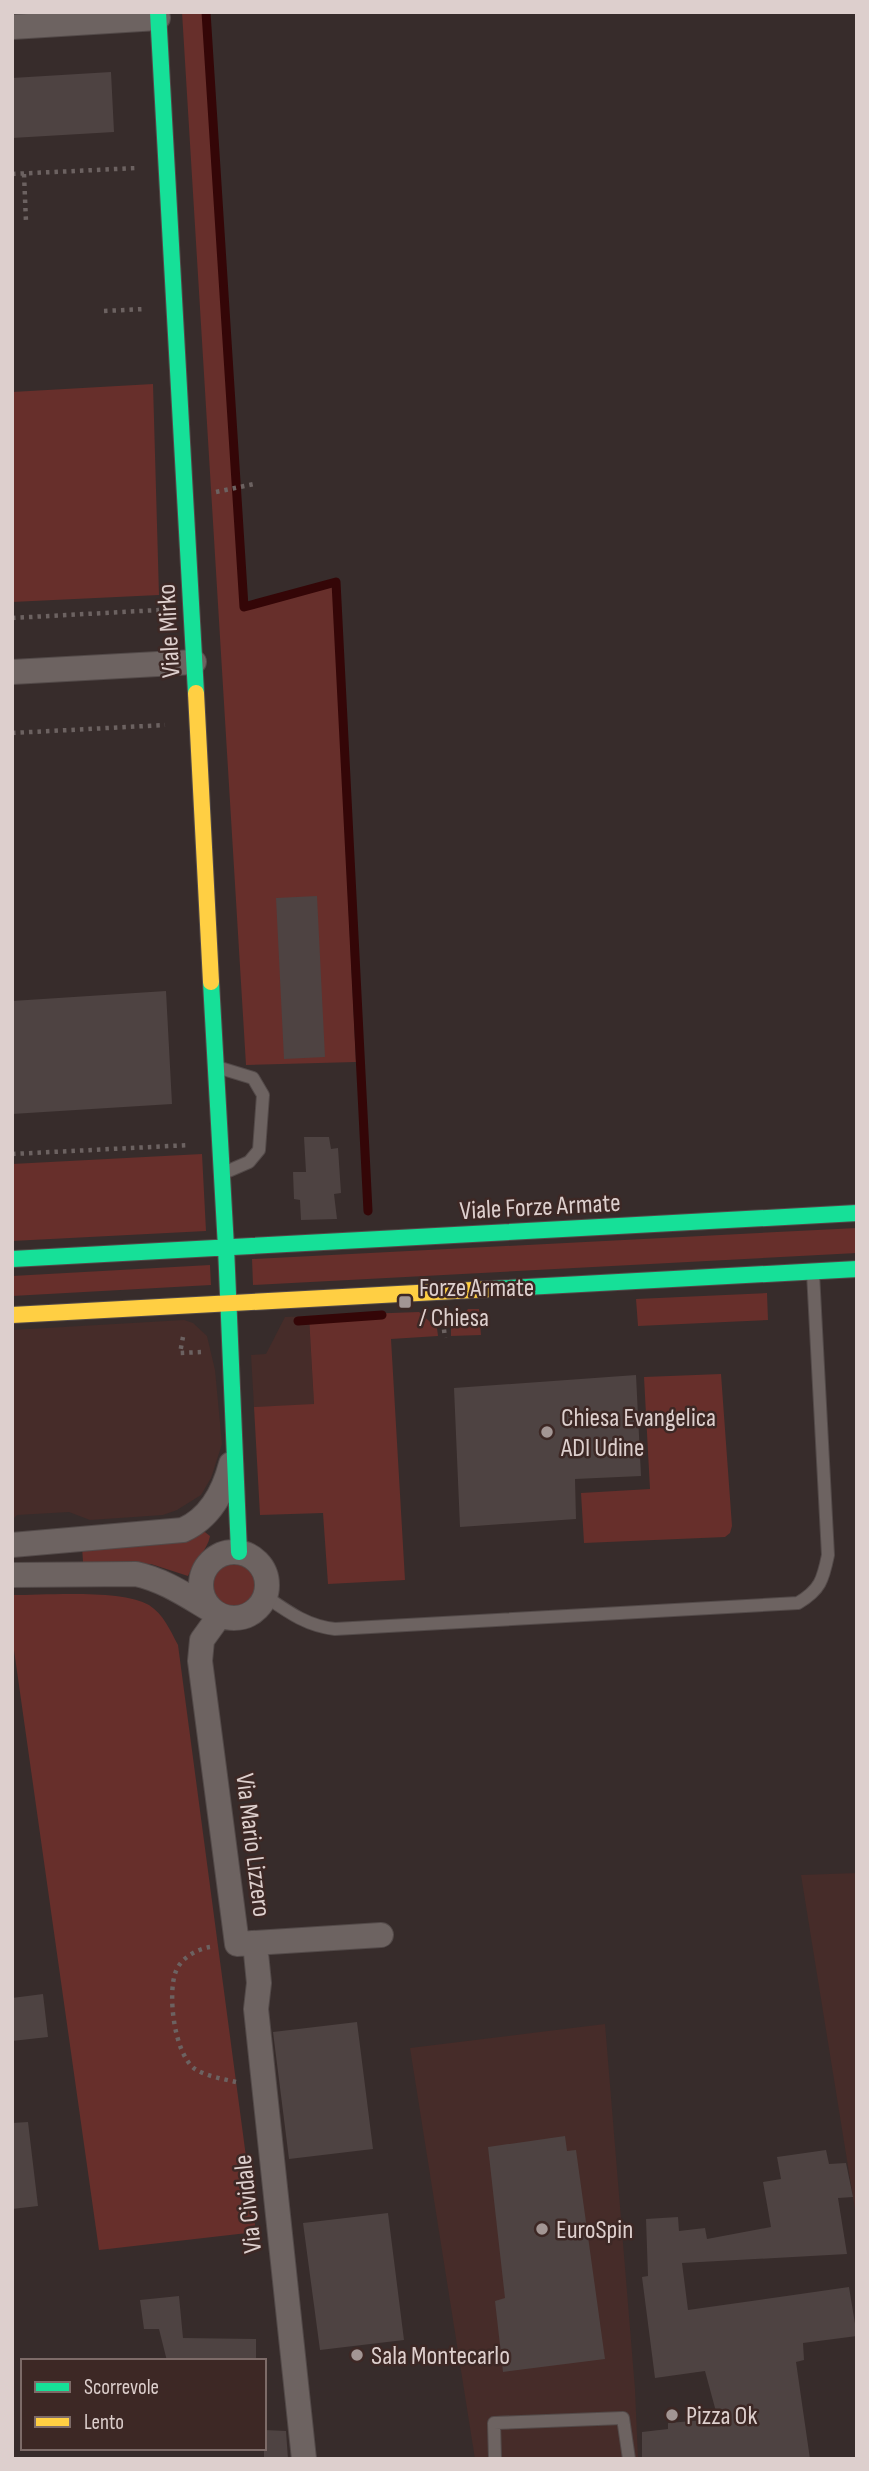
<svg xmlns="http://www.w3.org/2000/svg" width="869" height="2471" viewBox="0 0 869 2471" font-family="'Sofia Sans Condensed',sans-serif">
<rect width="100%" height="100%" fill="#372c2b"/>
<!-- built -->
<path fill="#462c29" d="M309 1316 314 1405 254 1407 251 1355 266 1354 285 1317Z
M184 1320 193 1323 207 1336 215 1370 222 1444 211 1478 201 1495 177 1510 163 1515 90 1520 69 1512 17 1515 12 1520V1330Z
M857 1873V2222L801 1875Z
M605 2024 635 2389 638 2459H475L410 2048Z"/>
<!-- green -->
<path fill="#672f2b" d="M182 12H209L242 610 333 586 356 1062 246 1065Z
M153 384 159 595 12 602V392Z
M202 1154 206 1231 12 1241V1164Z
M857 1228V1253L253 1285 252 1259Z
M210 1265 211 1285 12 1296V1276Z
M767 1293 768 1320 638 1326 636 1299Z
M468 1309H479L481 1335 451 1336V1328Z
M419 1312 437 1328 438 1336 391 1339 405 1580 328 1584 323 1513 260 1515 254 1407 314 1404 309 1316Z
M721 1374 732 1526 730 1533 725 1537 584 1543 581 1493 650 1489 644 1377Z
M201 1529 210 1536C208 1549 194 1562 188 1576L151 1564 83 1562 82 1546Z
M211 1585a23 23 0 1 1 46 0a23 23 0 1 1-46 0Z
M12 1595C46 1595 122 1589 149 1605 164 1615 170 1630 178 1645L256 2232 99 2250 12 1636Z"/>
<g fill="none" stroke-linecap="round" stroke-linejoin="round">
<!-- stream -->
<path stroke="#340607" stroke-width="9" d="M206 12 244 607 336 582 368 1211
M298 1321 382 1315"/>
</g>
<!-- building -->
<path fill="#4e4342" d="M111 72 114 132 12 138V78Z
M317 896 325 1057 284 1059 276 898Z
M166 991 172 1104 12 1114V1001Z
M304 1137H329L331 1149 338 1148 341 1193 334 1194 337 1219 301 1220 300 1200 294 1199 293 1172H306Z
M636 1375 641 1476 575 1479 576 1519 460 1527 454 1388Z
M43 1994 48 2037 12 2041V1998Z
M357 2022 373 2149 289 2159 273 2032Z
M28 2122 38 2206 12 2209V2123Z
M565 2136 567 2151 576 2150 605 2359 503 2372 495 2301 505 2298 488 2147Z
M826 2150 829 2164 846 2163 853 2197 838 2198 847 2254 682 2263 688 2310 849 2287 857 2336 803 2343 804 2360 796 2362 810 2459H642V2432L668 2429V2423L718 2419 705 2371 655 2378 642 2277 648 2276 646 2219 678 2217 679 2231 705 2228 707 2239 771 2227 763 2182 781 2179 777 2157Z
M388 2213 404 2340 320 2350 303 2223Z
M179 2296 183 2338 256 2339V2361H167L159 2329H144L140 2300Z
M264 2430 286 2431 288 2459H264Z"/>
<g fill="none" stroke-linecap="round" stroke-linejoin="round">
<!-- lane casing -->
<g stroke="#534a49" stroke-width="14">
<path id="lane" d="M217 1067 253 1078 263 1095 259 1150 249 1162 226 1172
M265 1596C288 1612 307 1626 335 1629L798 1603C820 1590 823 1580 828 1555L813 1273
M495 2459 494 2423 623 2418 629 2459"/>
</g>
<!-- street casing -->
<g stroke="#534a49" stroke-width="26">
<path id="street" d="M12 27 158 18
M12 672 194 662
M12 1545 183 1530C210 1518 224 1491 231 1464
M201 1585a33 33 0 1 1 66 0a33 33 0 1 1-66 0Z
M12 1575 136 1574C164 1580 187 1596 211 1610
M220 1615 202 1640 200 1661 237 1944 381 1935
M255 1943 259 1983 256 2009 304 2459"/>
</g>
<!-- fast casing -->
<g stroke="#534a49" stroke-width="18">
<path id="fast" d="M158 12 196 693
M211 982 226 1247 239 1552
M12 1259 857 1213
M491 1289 857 1269"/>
</g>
<!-- slow casing -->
<g stroke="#534a49" stroke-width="18">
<path id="slow" d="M196 693 211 982
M12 1315 491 1289"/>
</g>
<!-- path -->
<path stroke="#6c6261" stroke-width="4.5" stroke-dasharray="3.5 5" stroke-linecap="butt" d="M12 174 137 168
M24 174 26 222
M104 311 145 309
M216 492 254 484
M12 618 159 610
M12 733 165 725
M12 1154 190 1145
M443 1321 445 1338
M183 1337 180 1353 201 1352
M210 1947C197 1949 181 1958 176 1971 167 1993 174 2054 195 2069 206 2076 223 2079 236 2082"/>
<!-- lane -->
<use href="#lane" stroke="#6d6361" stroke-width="12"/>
<!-- street -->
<use href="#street" stroke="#6d6361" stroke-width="24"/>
<!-- fast -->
<use href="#fast" stroke="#16e098" stroke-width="16"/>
<!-- slow -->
<use href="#slow" stroke="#ffcf43" stroke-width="16"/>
</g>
<!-- markers -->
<g fill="#a39694" stroke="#3d2825" stroke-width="2.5">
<rect x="398" y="1295" width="14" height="14" rx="3.5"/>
<circle cx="547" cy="1432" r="7"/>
<circle cx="542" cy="2229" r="7"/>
<circle cx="357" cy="2355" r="7"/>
<circle cx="672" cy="2415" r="7"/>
</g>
<g text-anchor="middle" stroke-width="5" stroke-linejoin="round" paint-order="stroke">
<!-- street labels -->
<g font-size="26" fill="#ddcfcd" stroke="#3d2825">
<text transform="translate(168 631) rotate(-93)" y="9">Viale Mirko</text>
<text transform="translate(540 1206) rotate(-3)" y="9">Viale Forze Armate</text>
<text transform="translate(254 1845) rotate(83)" y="9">Via Mario Lizzero</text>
<text transform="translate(247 2204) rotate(-96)" y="9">Via Cividale</text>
</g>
<!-- poi labels -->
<g font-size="26" fill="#ddcfcd" stroke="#3d2825" text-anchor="start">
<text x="419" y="1296">Forze Armate<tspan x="419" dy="30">/ Chiesa</tspan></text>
<text x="561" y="1426">Chiesa Evangelica<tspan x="561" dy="30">ADI Udine</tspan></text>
<text x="556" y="2238">EuroSpin</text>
<text x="371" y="2364">Sala Montecarlo</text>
<text x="686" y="2424">Pizza Ok</text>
</g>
</g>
<!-- border -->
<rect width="869" height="2471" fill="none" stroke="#ddcfcd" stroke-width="28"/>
<!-- legend -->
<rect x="21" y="2359" width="245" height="91" fill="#3d2825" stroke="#7d6b68" stroke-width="2"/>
<rect x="35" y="2382" width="35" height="10" fill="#16e098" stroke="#7d6b68" stroke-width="2"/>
<text x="84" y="2394" font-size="21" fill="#ddcfcd">Scorrevole</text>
<rect x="35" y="2417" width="35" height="10" fill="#ffcf43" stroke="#7d6b68" stroke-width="2"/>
<text x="84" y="2429" font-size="21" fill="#ddcfcd">Lento</text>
</svg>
